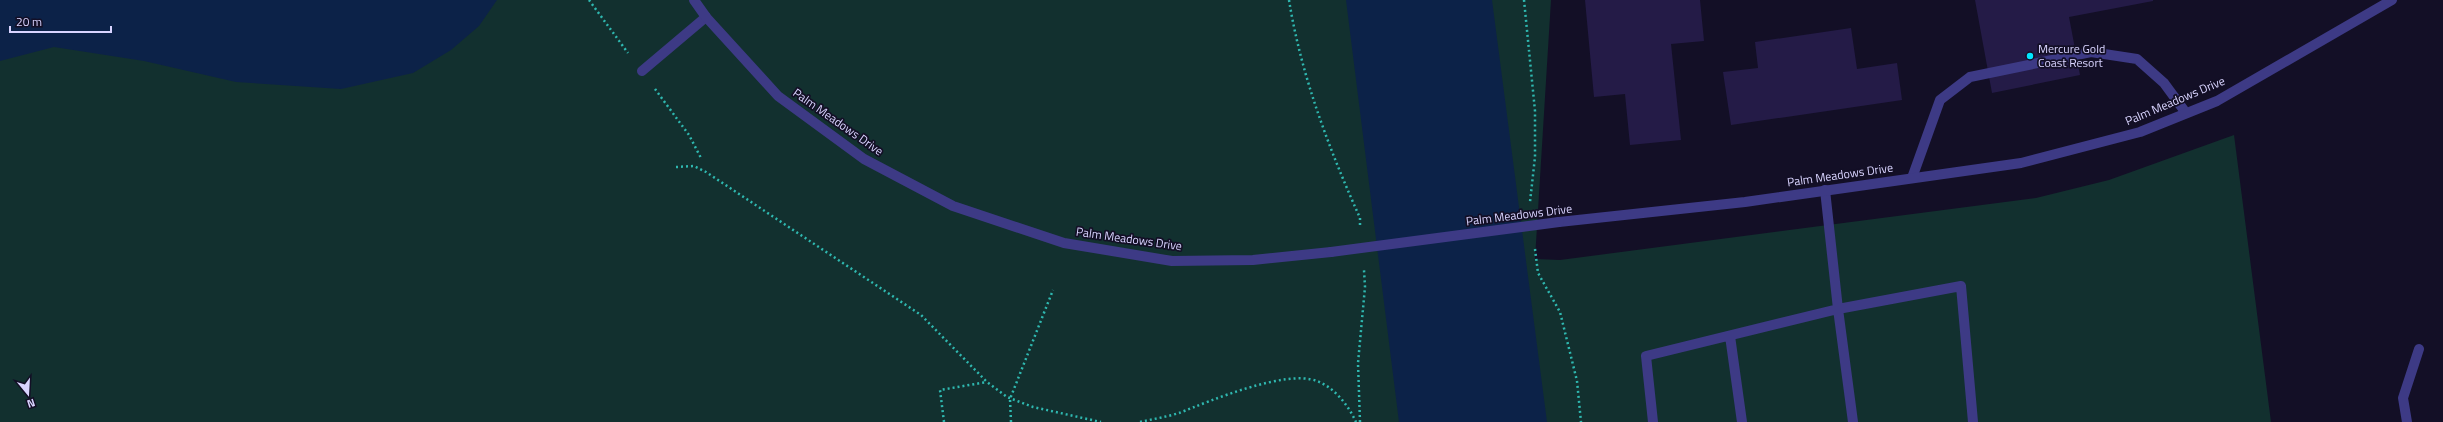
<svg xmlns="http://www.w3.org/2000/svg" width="2443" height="422" viewBox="0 0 2443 422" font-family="'Titillium Web',sans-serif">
<rect width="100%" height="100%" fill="#130f26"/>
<!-- green -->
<path fill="#12302f" d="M0 0H1551L1535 259 1560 260 2036 198 2109 180 2234 135 2271 422H0Z"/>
<!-- water -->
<path fill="#0c2248" d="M0 0H497L479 26 451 50 413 73 341 89 236 82 144 61 54 47 0 61Z
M1346 0H1492L1547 422H1399Z"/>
<!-- building -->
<path fill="#241b47" d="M1585 0H1700L1704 41 1671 44 1681 140 1630 145 1625 94 1594 97Z
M1975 0H2153V1L2069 17 2080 75 1992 93Z
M1851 28 1857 69 1897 63 1902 100 1731 125 1723 72 1758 68 1755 42Z"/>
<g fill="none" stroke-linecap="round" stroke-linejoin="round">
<!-- path -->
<path stroke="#2fb8b0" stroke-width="2.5" stroke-dasharray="2 3" stroke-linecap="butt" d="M589 0 628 53
M1289 0C1301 75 1329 149 1360 218V226
M1524 0 1535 111V157L1530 202
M655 89 689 135 701 158
M676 167 694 166 706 172 921 315 987 382 1007 397 1033 407 1101 422
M1535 249 1538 273 1560 312 1577 381 1581 422
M944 422 940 390 987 382
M1011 422 1010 399 1053 290
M1140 422C1153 419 1166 417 1179 413 1210 401 1285 369 1317 381 1335 388 1348 405 1356 422
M1360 422 1358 363 1365 287 1364 270"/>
<!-- service -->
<path stroke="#3d3a85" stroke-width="10" d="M642 71 706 17
M1912 178 1940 100 1970 77 2091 52 2137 59 2164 83 2186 113
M1825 190 1838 309 1961 286 1973 422
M1730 336 1742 422
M1653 422 1646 356 1838 309 1853 422
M2407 422 2403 398 2419 349"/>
<!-- tertiary -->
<path stroke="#3d3a85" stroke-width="10" d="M694 0 706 17 778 96 864 159 953 206 1064 243 1172 261 1253 260 1331 252
M1559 222 1745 202 2021 163 2140 132 2217 101 2392 0"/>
<!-- tertiary-bridge -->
<path stroke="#3d3a85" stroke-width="10" d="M1331 252 1559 222"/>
</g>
<!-- markers -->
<circle fill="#00e5ff" stroke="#130f26" stroke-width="1.5" cx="2030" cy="56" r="4"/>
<g text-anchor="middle" stroke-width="3.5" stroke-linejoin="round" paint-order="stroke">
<!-- poi labels -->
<g font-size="12" fill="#d9d4ff" stroke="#130f26" text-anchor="start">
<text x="2038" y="53">Mercure Gold<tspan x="2038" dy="14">Coast Resort</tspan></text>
</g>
<!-- street labels -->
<g font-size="12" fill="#d9d4ff" stroke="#130f26">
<text transform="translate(2175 101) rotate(-23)" y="4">Palm Meadows Drive</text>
<text transform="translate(838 122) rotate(35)" y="4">Palm Meadows Drive</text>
<text transform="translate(1840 175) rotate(-8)" y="4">Palm Meadows Drive</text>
<text transform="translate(1519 215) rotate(-7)" y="4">Palm Meadows Drive</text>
<text transform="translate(1129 239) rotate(8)" y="4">Palm Meadows Drive</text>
</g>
</g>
<!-- north arrow -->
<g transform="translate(28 394) rotate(162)" stroke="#130f26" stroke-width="3" paint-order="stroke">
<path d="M0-3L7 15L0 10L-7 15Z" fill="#d9d4ff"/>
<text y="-6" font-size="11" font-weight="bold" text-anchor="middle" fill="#d9d4ff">N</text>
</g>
<!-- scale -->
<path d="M10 26v6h101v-6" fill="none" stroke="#d9d4ff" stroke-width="2"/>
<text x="16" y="26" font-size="12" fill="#d9d4ff" stroke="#130f26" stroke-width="3" paint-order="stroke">20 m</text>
</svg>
